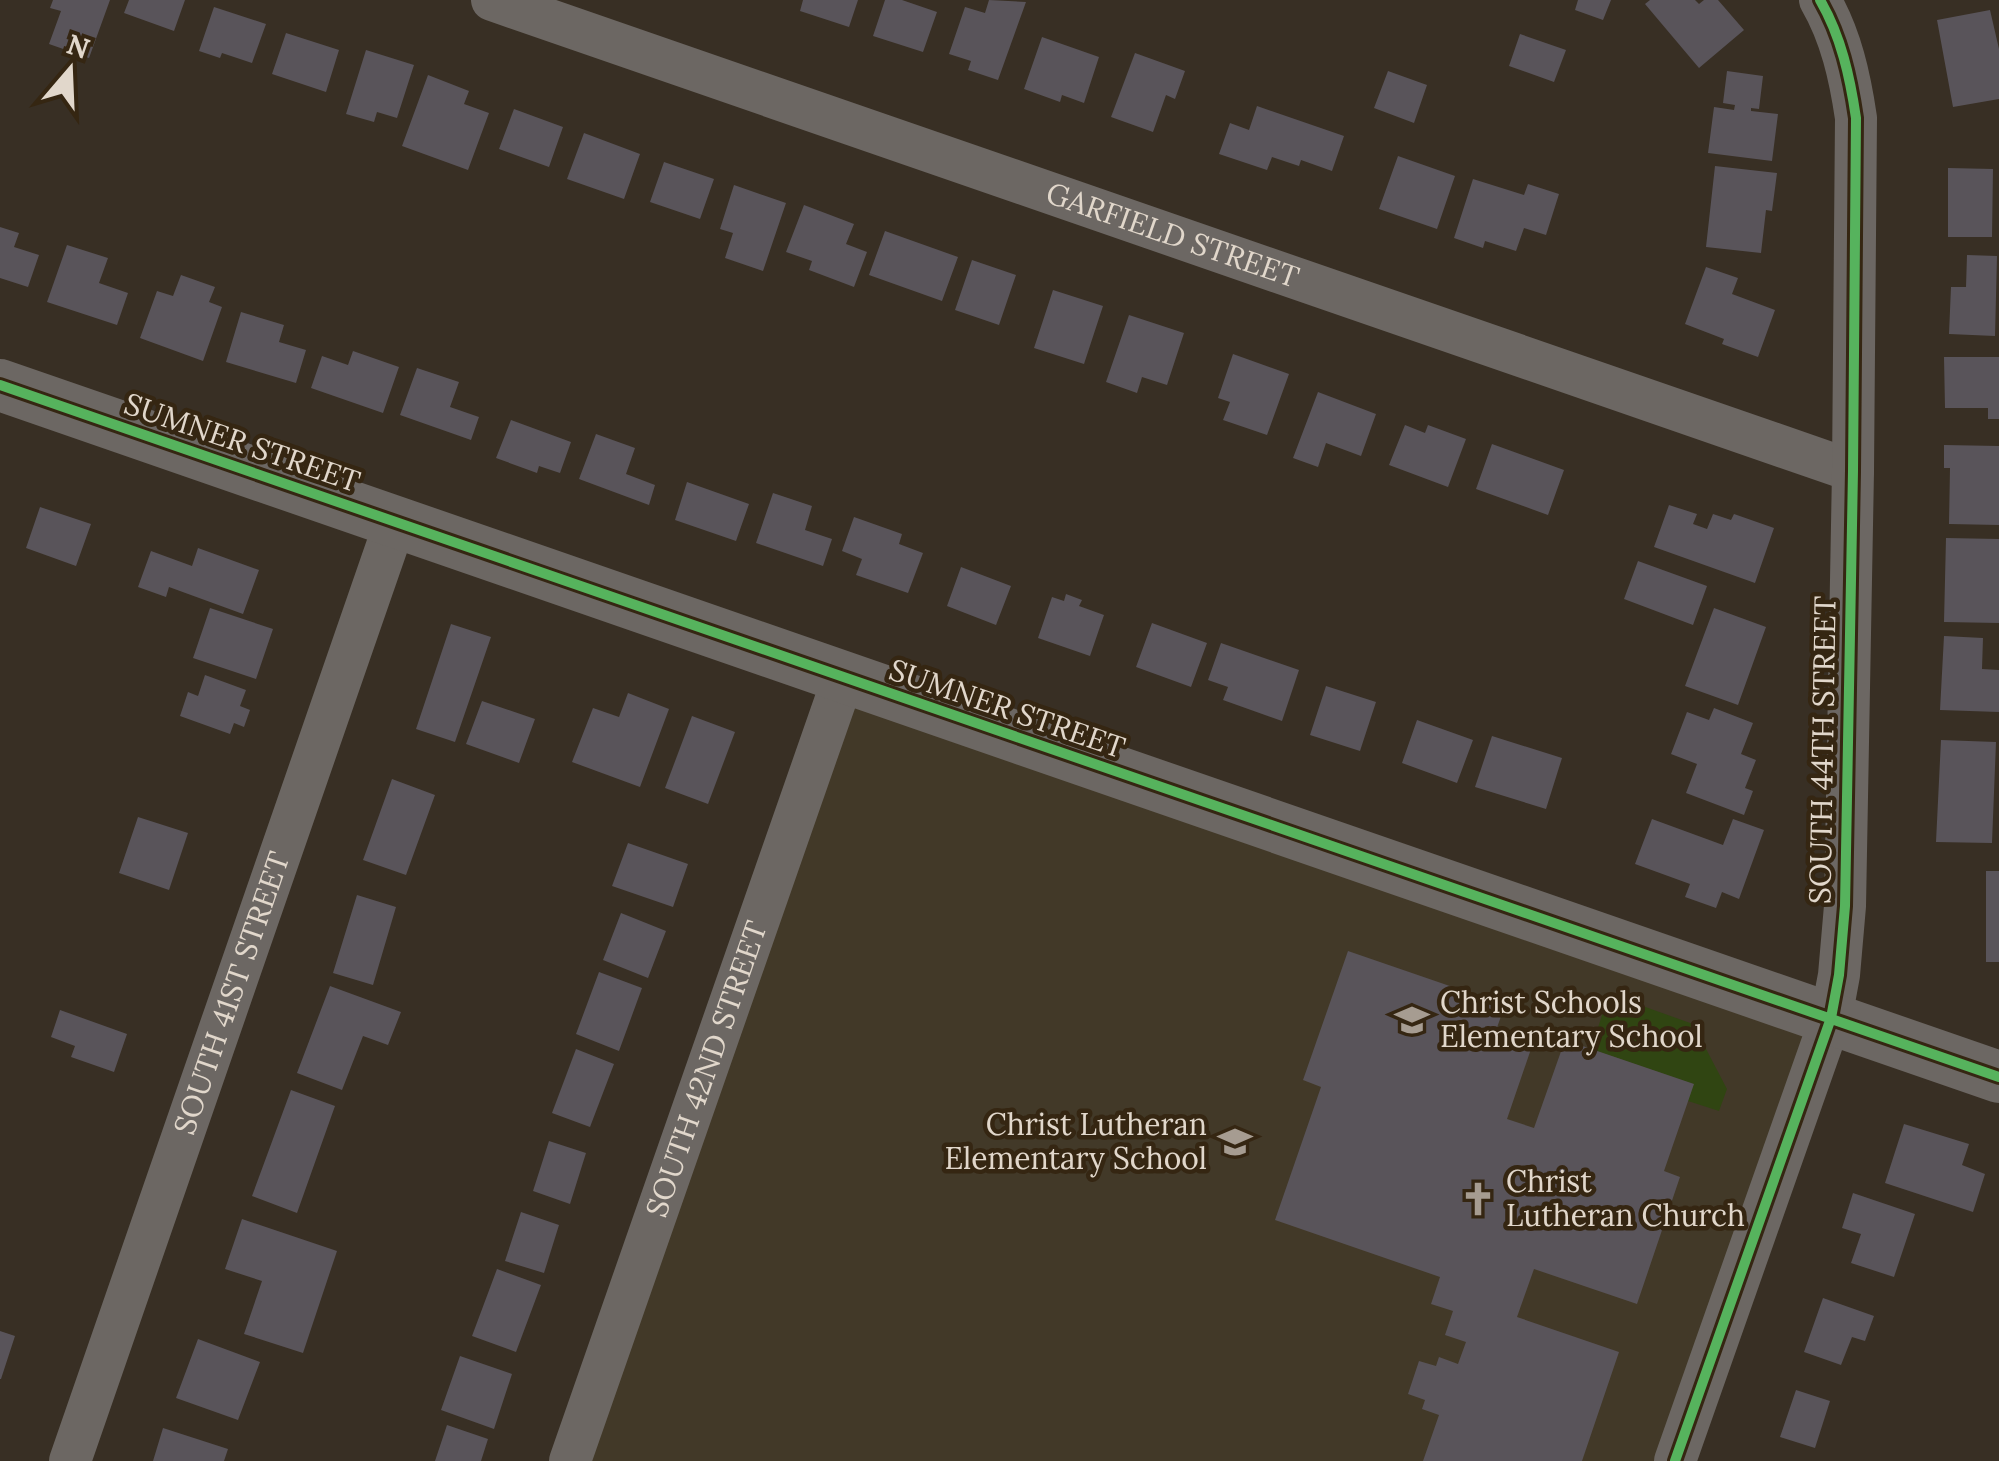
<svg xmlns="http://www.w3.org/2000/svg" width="1999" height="1461" viewBox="0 0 1999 1461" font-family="Lora,serif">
<rect width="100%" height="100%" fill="#382f24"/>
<!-- education -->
<path fill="#423928" d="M843 679 1831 1018 1675 1461H570Z"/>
<!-- green -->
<path fill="#304512" d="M1609 994 1693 1024 1727 1089 1719 1111 1688 1101 1693 1084 1591 1049Z"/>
<!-- building -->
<path fill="#59545a" d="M53 0H110L89 58 49 44 61 11 50 8Z
M129 0H185L174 31 124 13Z
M803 0H858L849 27 800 11Z
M885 0H902L937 12 923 52 873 36Z
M989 0 1026 2 998 80 968 70 971 61 949 54 965 7 985 13Z
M1578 0H1611L1603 20 1575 10Z
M1650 0H1695L1699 4 1704 0H1718L1744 30 1699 68 1645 4Z
M214 7 266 24 252 63 222 53 220 58 199 51Z
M1990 10 1999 49V99L1953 107 1937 20Z
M286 33 339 50 326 92 272 74Z
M1520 34 1566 50 1554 82 1509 66Z
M1042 37 1099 57 1084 103 1062 95 1060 102 1024 89Z
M366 50 414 65 397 118 377 112 374 122 346 114Z
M1135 53 1185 71 1175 99 1166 95 1153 132 1111 117Z
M1388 71 1427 85 1414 123 1374 108Z
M1727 71 1763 76 1759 109 1751 108V111L1778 114 1772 161 1708 153 1714 107 1734 110 1735 105 1723 103Z
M428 75 469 91 464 104 489 113 468 170 402 146Z
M1257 106 1344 136 1332 171 1301 160 1299 166 1272 157 1267 170 1219 154 1230 123 1249 130Z
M514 109 563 127 549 167 499 149Z
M584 133 640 154 624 199 567 179Z
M1398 156 1455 176 1437 229 1379 209Z
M664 162 714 179 700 219 650 202Z
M1715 166 1777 173 1772 211 1766 210 1761 253 1706 247Z
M1948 168 1993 169 1992 237H1948Z
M1473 179 1524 195 1528 184 1559 194 1546 235 1524 228 1516 251 1485 241 1483 248 1454 238Z
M734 185 786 203 763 271 725 258 733 233 720 229Z
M804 205 854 224 846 244 867 252 854 287 809 270 812 261 786 252Z
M0 227 19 233 14 247 39 255 28 287 0 278Z
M885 231 958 257 942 301 869 275Z
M67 245 108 258 99 283 128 293 117 325 47 302Z
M1967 255 1997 256 1995 336 1949 334 1951 287H1966Z
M972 260 1016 275 999 325 955 310Z
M1706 267 1738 278 1732 294 1775 310 1758 357 1722 344 1724 339 1685 324Z
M181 275 215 287 209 302 222 307 203 361 140 338 157 291 173 296Z
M1053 290 1103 306 1084 364 1034 348Z
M241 312 284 325 279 342 306 350 296 383 226 362Z
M1129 315 1184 333 1167 385 1142 377 1137 393 1106 382Z
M353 351 399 367 383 413 311 388 322 356 348 365Z
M1233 354 1289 374 1267 435 1223 420 1230 402 1218 398Z
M1944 357H1999V419H1988V408H1945Z
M417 368 459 382 450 407 479 417 471 440 400 415Z
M1318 392 1376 414 1361 456 1326 443 1318 467 1293 458Z
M511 420 571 442 560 473 539 466 537 473 496 458Z
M1405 425 1425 433 1428 425 1466 439 1448 487 1389 465Z
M596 434 635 448 626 474 655 485 649 505 579 479Z
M1492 444 1564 470 1548 515 1476 489Z
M1944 445 1999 446V525L1949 524 1950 468H1944Z
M687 482 749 504 736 541 675 520Z
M773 493 812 506 805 530 832 539 823 566 756 543Z
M1669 505 1697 514 1693 524 1707 529 1713 514 1731 520 1734 514 1774 528 1755 583 1654 547Z
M40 507 91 524 76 566 26 548Z
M854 517 902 534 899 544 923 553 908 593 856 575 862 559 842 551Z
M1946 538 1999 539V623L1944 622Z
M198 548 259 570 243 614 169 587 166 597 138 587 151 551 192 566Z
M1638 561 1707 586 1693 625 1624 599Z
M961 567 1011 586 996 625 947 606Z
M1066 594 1082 600 1079 606 1104 615 1090 656 1038 638 1052 597 1064 601Z
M210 608 273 629 256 679 193 658Z
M1714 608 1766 627 1738 705 1685 686Z
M1152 623 1207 643 1191 687 1136 667Z
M451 624 491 637 455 742 416 729Z
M1944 636 1983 638 1982 669 1999 670V712L1940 710Z
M1221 643 1299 670 1282 721 1223 700 1228 687 1208 680Z
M205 675 246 690 240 706 250 710 244 727 234 723 230 734 180 716 188 692 198 696Z
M1326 686 1376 702 1360 751 1310 735Z
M628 693 669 709 640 787 572 762 593 708 619 717Z
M482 701 535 719 519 763 466 744Z
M1714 708 1753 723 1741 754 1756 760 1745 788 1753 791 1744 815 1686 793 1697 764 1671 754 1687 712 1709 720Z
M692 716 735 732 708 804 665 788Z
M1417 720 1473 740 1457 783 1402 763Z
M1492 736 1562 758 1546 809 1475 787Z
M1941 740 1996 742 1992 843 1936 842Z
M392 779 435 795 406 875 363 860Z
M138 817 188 833 169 890 119 873Z
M1652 819 1723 845 1733 819 1764 830 1739 899 1722 892 1716 908 1685 897 1690 884 1635 864Z
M628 843 688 864 673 907 612 886Z
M1986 871H1999V962H1986Z
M357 895 396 907 373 985 333 973Z
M621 913 666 931 648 978 603 960Z
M1348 951 1505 1005 1494 1036 1531 1049 1507 1119 1534 1128 1565 1040 1694 1084 1664 1171 1680 1177 1637 1304 1534 1269 1517 1317 1619 1352 1582 1461H1423L1439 1415 1422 1409 1425 1400 1408 1394 1419 1361 1436 1366 1439 1357 1458 1364 1466 1342 1445 1335 1453 1311 1431 1304 1440 1277 1275 1220 1321 1087 1303 1080Z
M599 972 642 988 619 1051 576 1034Z
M330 986 401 1012 388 1045 363 1036 342 1090 297 1073Z
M60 1010 127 1034 114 1072 71 1057 75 1046 51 1037Z
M576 1049 614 1064 590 1127 552 1113Z
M291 1090 335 1106 297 1213 252 1196Z
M1904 1124 1969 1144 1962 1165 1985 1174 1973 1212 1885 1183Z
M549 1141 586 1153 570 1204 533 1191Z
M1853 1193 1915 1214 1894 1277 1851 1263 1861 1234 1842 1228Z
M521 1212 559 1225 544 1273 505 1261Z
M242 1219 337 1251 303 1353 244 1334 262 1281 225 1269Z
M497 1269 541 1285 516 1352 472 1336Z
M1823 1298 1874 1316 1865 1341 1852 1337 1841 1365 1804 1352Z
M0 1331 15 1336 1 1379H0Z
M198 1339 260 1362 238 1420 176 1398Z
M460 1356 512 1374 494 1429 441 1410Z
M1796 1390 1830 1401 1815 1448 1780 1437Z
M447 1425 488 1439 481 1461H435Z
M163 1428 228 1449 224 1461H153Z"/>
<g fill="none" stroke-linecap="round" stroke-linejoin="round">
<!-- minor -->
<g stroke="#6c6763" stroke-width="42">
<path id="s1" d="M492 0 1853 471"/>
<path id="s2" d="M70 1461 395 523"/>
<path id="s3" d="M570 1461 843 679"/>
<path d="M1675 1461 1831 1018 1839 975 1845 906 1853 471 1856 118C1850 77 1841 36 1820 0"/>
</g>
<!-- tertiary -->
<path stroke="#6c6763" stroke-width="52" d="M0 385 1999 1077"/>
<!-- cycleway casing -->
<g stroke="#352612" stroke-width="16">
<path id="cycleway" d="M0 385 1999 1077
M1675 1461 1831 1018 1839 975 1845 906 1853 471 1856 118C1850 77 1841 36 1820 0"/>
</g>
<!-- cycleway -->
<use href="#cycleway" stroke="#56b35d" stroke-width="10"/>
</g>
<!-- icons -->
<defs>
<g id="school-bare" transform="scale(2.7)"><path d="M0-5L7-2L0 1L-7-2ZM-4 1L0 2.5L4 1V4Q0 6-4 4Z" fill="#a69c91" stroke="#352612" stroke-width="2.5" paint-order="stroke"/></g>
<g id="church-bare" transform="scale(2.7)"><path d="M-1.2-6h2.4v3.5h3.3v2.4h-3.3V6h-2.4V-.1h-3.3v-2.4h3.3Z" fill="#a69c91" stroke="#352612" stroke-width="2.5" paint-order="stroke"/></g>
</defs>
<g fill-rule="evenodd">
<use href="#school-bare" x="1412" y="1020"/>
<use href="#school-bare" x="1235" y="1142"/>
<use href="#church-bare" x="1478" y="1199"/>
</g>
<g text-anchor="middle" stroke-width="9" stroke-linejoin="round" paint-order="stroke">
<!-- street labels -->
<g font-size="30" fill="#e1d7cb" stroke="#352612">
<text dy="10" stroke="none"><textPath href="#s1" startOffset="720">GARFIELD STREET</textPath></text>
<text transform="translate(242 443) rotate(19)" y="10">SUMNER STREET</text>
<text transform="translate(1007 709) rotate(19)" y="10">SUMNER STREET</text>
<text transform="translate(1823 750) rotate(-89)" y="10">SOUTH 44TH STREET</text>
<text dy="10" stroke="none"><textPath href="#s2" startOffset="495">SOUTH 41ST STREET</textPath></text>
<text dy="10" stroke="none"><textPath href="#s3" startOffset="415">SOUTH 42ND STREET</textPath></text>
</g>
<!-- poi labels -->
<g font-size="30" fill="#e1d7cb" stroke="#352612" text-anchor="start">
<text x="1440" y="1013">Christ Schools<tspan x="1440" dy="34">Elementary School</tspan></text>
<text x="1207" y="1135" text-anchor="end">Christ Lutheran<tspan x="1207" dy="34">Elementary School</tspan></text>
<text x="1506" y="1192">Christ<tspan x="1506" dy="34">Lutheran Church</tspan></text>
</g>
</g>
<!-- north arrow -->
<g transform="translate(70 70) rotate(19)" stroke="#352612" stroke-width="8" paint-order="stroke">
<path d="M0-8L18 38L0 25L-18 38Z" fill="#e1d7cb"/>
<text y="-15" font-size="28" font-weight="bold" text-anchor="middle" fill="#e1d7cb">N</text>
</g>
</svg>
